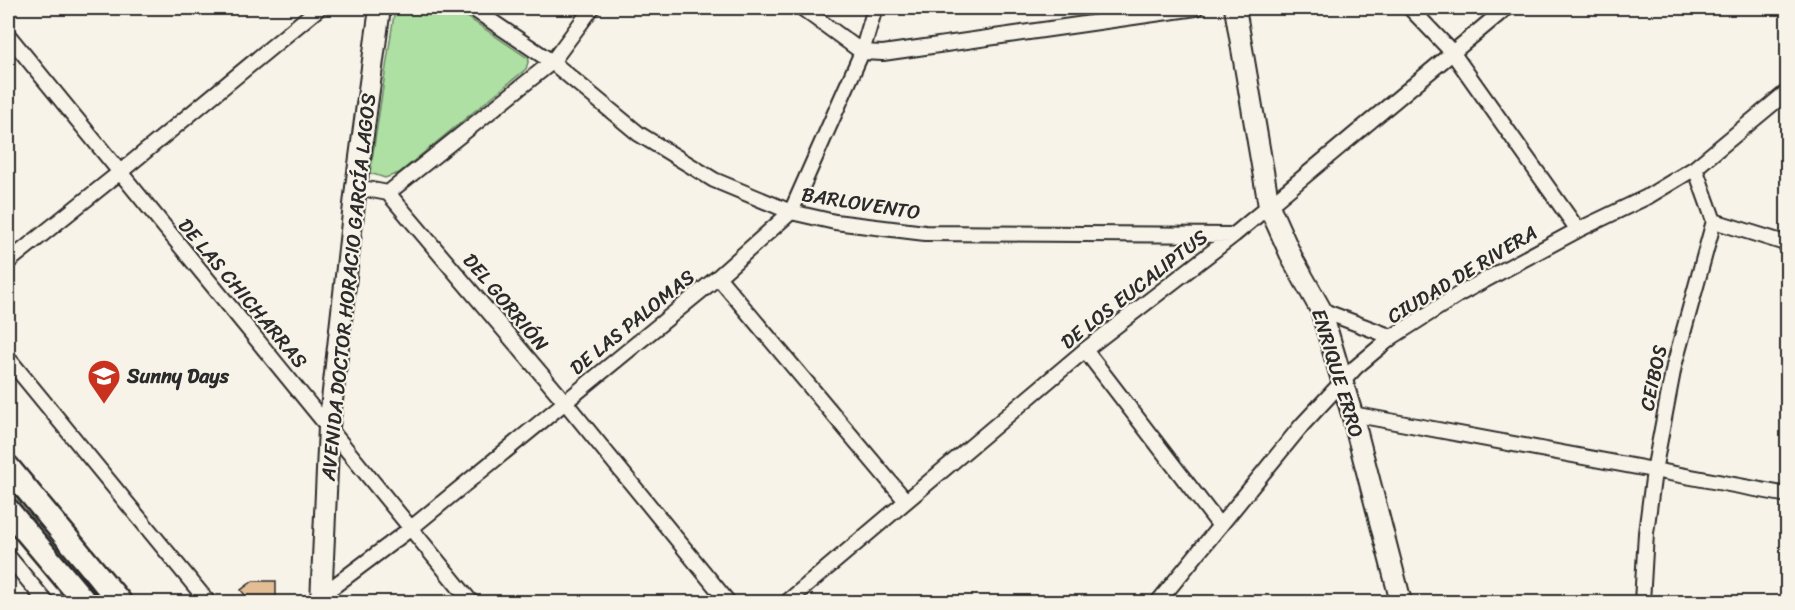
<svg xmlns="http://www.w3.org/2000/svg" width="1795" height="610" viewBox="0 0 1795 610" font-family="Sriracha,sans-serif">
<rect width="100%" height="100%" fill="#f7f3e8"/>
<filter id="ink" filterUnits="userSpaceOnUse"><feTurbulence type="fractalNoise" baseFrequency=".0167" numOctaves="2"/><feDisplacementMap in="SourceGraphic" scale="12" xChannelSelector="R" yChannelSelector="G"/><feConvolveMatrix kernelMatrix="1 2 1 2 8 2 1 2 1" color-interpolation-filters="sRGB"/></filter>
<g filter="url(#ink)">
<!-- green -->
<path fill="#ade0a2" stroke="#6c8666" stroke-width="1.5" d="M395 8H454L529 59 526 69 399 173 385 178 370 173Z"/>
<!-- building -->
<path fill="#e3bd94" stroke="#2b2b2b" stroke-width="1.5" d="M253 581H276V603H251L241 590Z"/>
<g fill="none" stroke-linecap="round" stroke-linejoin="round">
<!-- street casing -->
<g stroke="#2b2b2b" stroke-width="18">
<path id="street" d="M472 8 552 62 639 134 714 180 791 212 835 222 925 233 1234 235
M802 8 862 52 883 53 1196 8
M1410 8 1452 52 1578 230
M8 9 9 8
M8 35 471 602
M356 187 388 193 565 402 728 602
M388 193 552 62 592 8
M1714 221 1788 244
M8 262 119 173 319 8
M718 277 906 501
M1321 310 1392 337
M1085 350 1220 526
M8 358 208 602
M1352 414 1788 495
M8 556 46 602
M322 595 410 529 718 277 791 212 862 52 875 8
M787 602 1085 350 1234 235 1506 8
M1158 602 1302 425 1356 367 1375 351 1392 337 1461 293 1578 230 1647 197 1695 168 1788 91
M1642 602 1646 533 1654 471 1674 366 1714 221 1695 168"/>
</g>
<!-- secondary casing -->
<g stroke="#2b2b2b" stroke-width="24">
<path id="secondary" d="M1235 8 1269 206 1293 260 1321 310 1352 414 1401 602
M321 602 329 427 356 187 380 8"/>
</g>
<!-- primary casing -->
<g stroke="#2b2b2b" stroke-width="27">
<path id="primary" d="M8 467 120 602
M8 510 85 602"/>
</g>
<!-- street -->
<use href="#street" stroke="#f7f3e8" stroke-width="14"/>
<!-- secondary -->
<use href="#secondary" stroke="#f7f3e8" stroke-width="20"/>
<!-- primary -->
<use href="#primary" stroke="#f7f3e8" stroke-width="22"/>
</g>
</g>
<!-- icons -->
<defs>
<g id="school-pin" transform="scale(1.725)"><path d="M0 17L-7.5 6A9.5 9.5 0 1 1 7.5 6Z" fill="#c8321e" stroke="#f7f3e8"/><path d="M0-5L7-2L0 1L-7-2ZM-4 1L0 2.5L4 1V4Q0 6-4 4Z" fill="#fff"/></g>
</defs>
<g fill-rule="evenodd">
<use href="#school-pin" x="104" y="376"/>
</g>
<g text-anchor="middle" stroke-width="4.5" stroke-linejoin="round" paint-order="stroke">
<!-- street labels -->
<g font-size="20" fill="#2b2b2b" stroke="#f7f3e8">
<text transform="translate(861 203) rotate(9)" y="7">BARLOVENTO</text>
<text transform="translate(1462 274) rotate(-31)" y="7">CIUDAD DE RIVERA</text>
<text transform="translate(348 287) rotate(-84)" y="7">AVENIDA DOCTOR HORACIO GARCÍA LAGOS</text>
<text transform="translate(1134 289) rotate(-38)" y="7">DE LOS EUCALIPTUS</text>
<text transform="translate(243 293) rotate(50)" y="7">DE LAS CHICHARRAS</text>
<text transform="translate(506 302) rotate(50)" y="7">DEL GORRIÓN</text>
<text transform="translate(632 322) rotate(-39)" y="7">DE LAS PALOMAS</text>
<text transform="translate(1338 373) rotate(73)" y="7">ENRIQUE ERRO</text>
<text transform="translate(1653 378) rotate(-78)" y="7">CEIBOS</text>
</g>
<!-- poi labels -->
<g font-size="20" font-weight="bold" fill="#2b2b2b" stroke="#f7f3e8" text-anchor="start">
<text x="127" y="383">Sunny Days</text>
</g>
</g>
<!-- margin -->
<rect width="1795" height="610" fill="none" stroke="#f7f3e8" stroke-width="30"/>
<rect x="15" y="15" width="1765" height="580" fill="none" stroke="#2b2b2b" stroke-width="2" filter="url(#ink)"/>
</svg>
